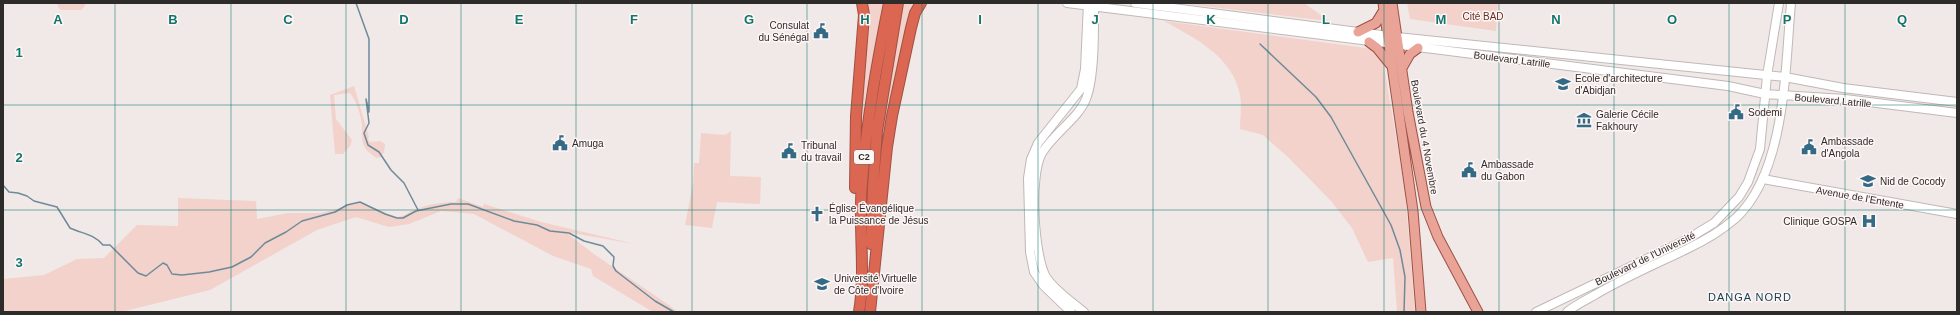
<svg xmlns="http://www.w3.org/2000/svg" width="1960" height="315" viewBox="0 0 1960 315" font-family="Arial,sans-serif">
<rect width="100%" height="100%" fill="#f1e9e7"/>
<!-- green -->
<path fill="#f2d2cb" d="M57 3H85V6L81 10H61L58 7Z
M869 3H883L865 98 859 169 858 122 868 27Z
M904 3H921L882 153C882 102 894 53 904 3Z
M1178 3H1304L1329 21Z
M1407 3H1498L1496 31 1410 19Z
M1164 21 1366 48 1375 50 1383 61 1405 189 1415 312H1397L1393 258 1368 262 1352 228 1331 201 1289 158 1263 135 1240 129C1240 118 1242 105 1240 95 1233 57 1195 38 1164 21Z
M354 86 369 137 368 139 370 142 380 141 385 144 384 152 381 157 377 158C356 146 365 137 361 119 360 112 355 99 350 93L334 95 336 119 352 140 350 146 343 154H335L330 95Z
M731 131 730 176 761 177 760 204 717 202 712 228 685 225 693 184 694 163H699L701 133 725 135Z
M178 198 256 201 257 219 288 213H322L360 202 396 217C405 217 409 211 417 209 430 204 442 202 456 202L458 198 483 207 484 204 541 222 635 244 566 232C601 262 641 284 678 312H653L593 276 591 269 553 256 474 214 441 211 409 224 389 227 356 217 317 230 210 290 121 312H3V279L44 275 77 259 104 258 137 225 178 226Z"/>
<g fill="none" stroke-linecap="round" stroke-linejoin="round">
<!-- stream -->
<path stroke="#6e8a9a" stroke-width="1.5" d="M356 3 369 39V112L366 99 369 123 364 133 368 145 379 152 391 170 404 183 418 210
M1260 44 1316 97 1331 117 1391 225 1400 250 1405 277 1404 312
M3 185 9 192 18 193 27 196 34 201 57 207 70 228C83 234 94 234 103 245H110L138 273 146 276 163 263 167 265 172 274 182 275 209 272 232 267 251 257 265 243 286 232 302 221 335 212 347 205 360 202 385 214 397 218H403L416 211 451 204H468L514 221 537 225 550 231 569 233 584 241 603 246 614 257 613 266 616 271 655 301 674 312"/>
<!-- secondary casing -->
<g stroke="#c0b8b7" stroke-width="10">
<path id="secondary" d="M1067 3 1728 86 1765 94 1845 99 1957 113
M1135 3 1397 37 1785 77 1843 88 1957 102
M1763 179 1957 214
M1071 312 1043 285 1034 272 1030 252 1028 178 1031 159 1038 143 1081 89 1085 69 1088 3
M1084 312C1072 302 1055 291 1046 277 1034 256 1029 175 1042 153 1053 134 1078 119 1086 99 1095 76 1094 28 1094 3
M1536 312 1686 240 1714 223 1739 197 1748 182 1760 149 1767 76 1779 3
M1567 312C1574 306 1584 301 1593 296 1623 278 1656 264 1687 249 1704 241 1721 231 1736 218 1786 171 1785 68 1791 3"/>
</g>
<!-- primary casing -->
<g stroke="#9e5144" stroke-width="11">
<path id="primary" d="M1383 3 1413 211 1421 312
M1392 3 1408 112 1426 207 1438 237 1478 312
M1358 32 1376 23 1384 10
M1369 42 1377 48 1390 64
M1402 68 1410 54 1418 48"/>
</g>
<!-- highway casing -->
<g stroke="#9e5144" stroke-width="12">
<path id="highway" d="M855 188 856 116 864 15 862 3
M871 244 873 187 877 131 898 3
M859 312C866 270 858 226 862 184 866 123 877 63 889 3
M870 312 887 147 892 116 911 28 915 13 921 3"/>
</g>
<!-- secondary -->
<use href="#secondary" stroke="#fff" stroke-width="8"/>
<!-- primary -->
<use href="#primary" stroke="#e9a397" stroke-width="9"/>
<!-- highway -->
<use href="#highway" stroke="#db6652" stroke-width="10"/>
</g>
<!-- grid -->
<path fill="none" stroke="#0f766e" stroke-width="1" stroke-opacity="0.55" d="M115 3V312M231 3V312M346 3V312M461 3V312M576 3V312M692 3V312M807 3V312M922 3V312M1038 3V312M1153 3V312M1268 3V312M1384 3V312M1499 3V312M1614 3V312M1729 3V312M1845 3V312M3 105H1957M3 210H1957"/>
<!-- icons -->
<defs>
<g id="civic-bare" transform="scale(1.2)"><path d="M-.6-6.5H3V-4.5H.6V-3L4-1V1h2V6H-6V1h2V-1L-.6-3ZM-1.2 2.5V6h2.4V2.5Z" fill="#336a85" stroke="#fef6f5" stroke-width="2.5" paint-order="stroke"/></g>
<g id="university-bare" transform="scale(1.2)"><path d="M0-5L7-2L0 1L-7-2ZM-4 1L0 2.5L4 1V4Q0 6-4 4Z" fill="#336a85" stroke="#fef6f5" stroke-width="2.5" paint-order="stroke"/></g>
<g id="museum-bare" transform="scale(1.2)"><path d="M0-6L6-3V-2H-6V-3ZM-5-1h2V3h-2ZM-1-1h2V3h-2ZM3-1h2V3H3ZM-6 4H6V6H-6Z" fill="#336a85" stroke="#fef6f5" stroke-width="2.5" paint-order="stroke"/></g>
<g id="school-bare" transform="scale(1.2)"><path d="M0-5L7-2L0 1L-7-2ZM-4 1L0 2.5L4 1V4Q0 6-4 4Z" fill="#336a85" stroke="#fef6f5" stroke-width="2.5" paint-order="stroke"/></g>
<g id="church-bare" transform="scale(1.2)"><path d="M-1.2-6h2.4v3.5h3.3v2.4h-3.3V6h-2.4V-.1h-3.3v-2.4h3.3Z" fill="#336a85" stroke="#fef6f5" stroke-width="2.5" paint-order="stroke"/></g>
<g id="hospital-bare" transform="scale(1.2)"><path d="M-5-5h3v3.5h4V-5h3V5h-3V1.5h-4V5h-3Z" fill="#336a85" stroke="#fef6f5" stroke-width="2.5" paint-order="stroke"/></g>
</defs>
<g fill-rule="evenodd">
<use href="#civic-bare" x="821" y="31"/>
<use href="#university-bare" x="1563" y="84"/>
<use href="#civic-bare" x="1736" y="112"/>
<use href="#museum-bare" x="1584" y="120"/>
<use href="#civic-bare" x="560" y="143"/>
<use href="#civic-bare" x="1809" y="147"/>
<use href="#civic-bare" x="789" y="151"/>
<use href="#civic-bare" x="1469" y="170"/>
<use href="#school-bare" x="1868" y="181"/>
<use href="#church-bare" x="817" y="214"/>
<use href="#hospital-bare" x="1869" y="221"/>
<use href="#university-bare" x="822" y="284"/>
</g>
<g text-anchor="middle" stroke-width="3" stroke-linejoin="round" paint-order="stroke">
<!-- shield labels -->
<rect fill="#fef6f5" stroke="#6c6868" stroke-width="1" x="854" y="150" width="20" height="14" rx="3"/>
<g font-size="9" font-weight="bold" fill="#2e2b2b">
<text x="864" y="160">C2</text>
</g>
<!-- park labels -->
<g font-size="10" fill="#682e24" stroke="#fef6f5">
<text x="1483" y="20">Cité BAD</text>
</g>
<!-- poi labels -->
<g font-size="10" fill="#2e2b2b" stroke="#fef6f5" text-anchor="start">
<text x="809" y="29" text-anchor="end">Consulat<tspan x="809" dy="12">du Sénégal</tspan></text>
<text x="1575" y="82">Ecole d'architecture<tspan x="1575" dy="12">d'Abidjan</tspan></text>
<text x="1748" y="116">Sodemi</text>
<text x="1596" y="118">Galerie Cécile<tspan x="1596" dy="12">Fakhoury</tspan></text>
<text x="1821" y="145">Ambassade<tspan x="1821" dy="12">d'Angola</tspan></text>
<text x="572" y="147">Amuga</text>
<text x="801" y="149">Tribunal<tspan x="801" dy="12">du travail</tspan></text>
<text x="1481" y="168">Ambassade<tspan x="1481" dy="12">du Gabon</tspan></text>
<text x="1880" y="185">Nid de Cocody</text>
<text x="829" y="212">Église Évangélique<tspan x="829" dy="12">la Puissance de Jésus</tspan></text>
<text x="1857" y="225" text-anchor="end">Clinique GOSPA</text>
<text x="834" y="282">Université Virtuelle<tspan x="834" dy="12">de Côte d'Ivoire</tspan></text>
</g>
<!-- street labels -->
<g font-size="10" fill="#2e2b2b" stroke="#fef6f5">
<text transform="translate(1512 59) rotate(7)" y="4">Boulevard Latrille</text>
<text transform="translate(1833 100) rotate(5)" y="4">Boulevard Latrille</text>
<text transform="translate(1425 137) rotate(80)" y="4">Boulevard du 4 Novembre</text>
<text transform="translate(1860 197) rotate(10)" y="4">Avenue de l'Entente</text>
<text transform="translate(1645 258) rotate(-26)" y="4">Boulevard de l'Université</text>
</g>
<!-- neighbourhood labels -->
<g font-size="11" letter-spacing="1" fill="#103e52" stroke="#fef6f5">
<text x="1750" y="301">DANGA NORD</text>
</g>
</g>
<g font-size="13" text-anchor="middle" font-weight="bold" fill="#0f766e" stroke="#fef6f5" stroke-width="3" stroke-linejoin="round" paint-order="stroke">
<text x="58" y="24">A</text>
<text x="173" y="24">B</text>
<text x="288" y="24">C</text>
<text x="404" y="24">D</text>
<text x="519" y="24">E</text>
<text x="634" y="24">F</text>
<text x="749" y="24">G</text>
<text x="865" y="24">H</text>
<text x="980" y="24">I</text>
<text x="1095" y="24">J</text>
<text x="1211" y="24">K</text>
<text x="1326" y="24">L</text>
<text x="1441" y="24">M</text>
<text x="1556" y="24">N</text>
<text x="1672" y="24">O</text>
<text x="1787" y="24">P</text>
<text x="1902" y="24">Q</text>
<text x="19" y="57">1</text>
<text x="19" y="162">2</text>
<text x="19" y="267">3</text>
</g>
<!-- border -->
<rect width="1960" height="315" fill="none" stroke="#2e2b2b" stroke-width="8"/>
</svg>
